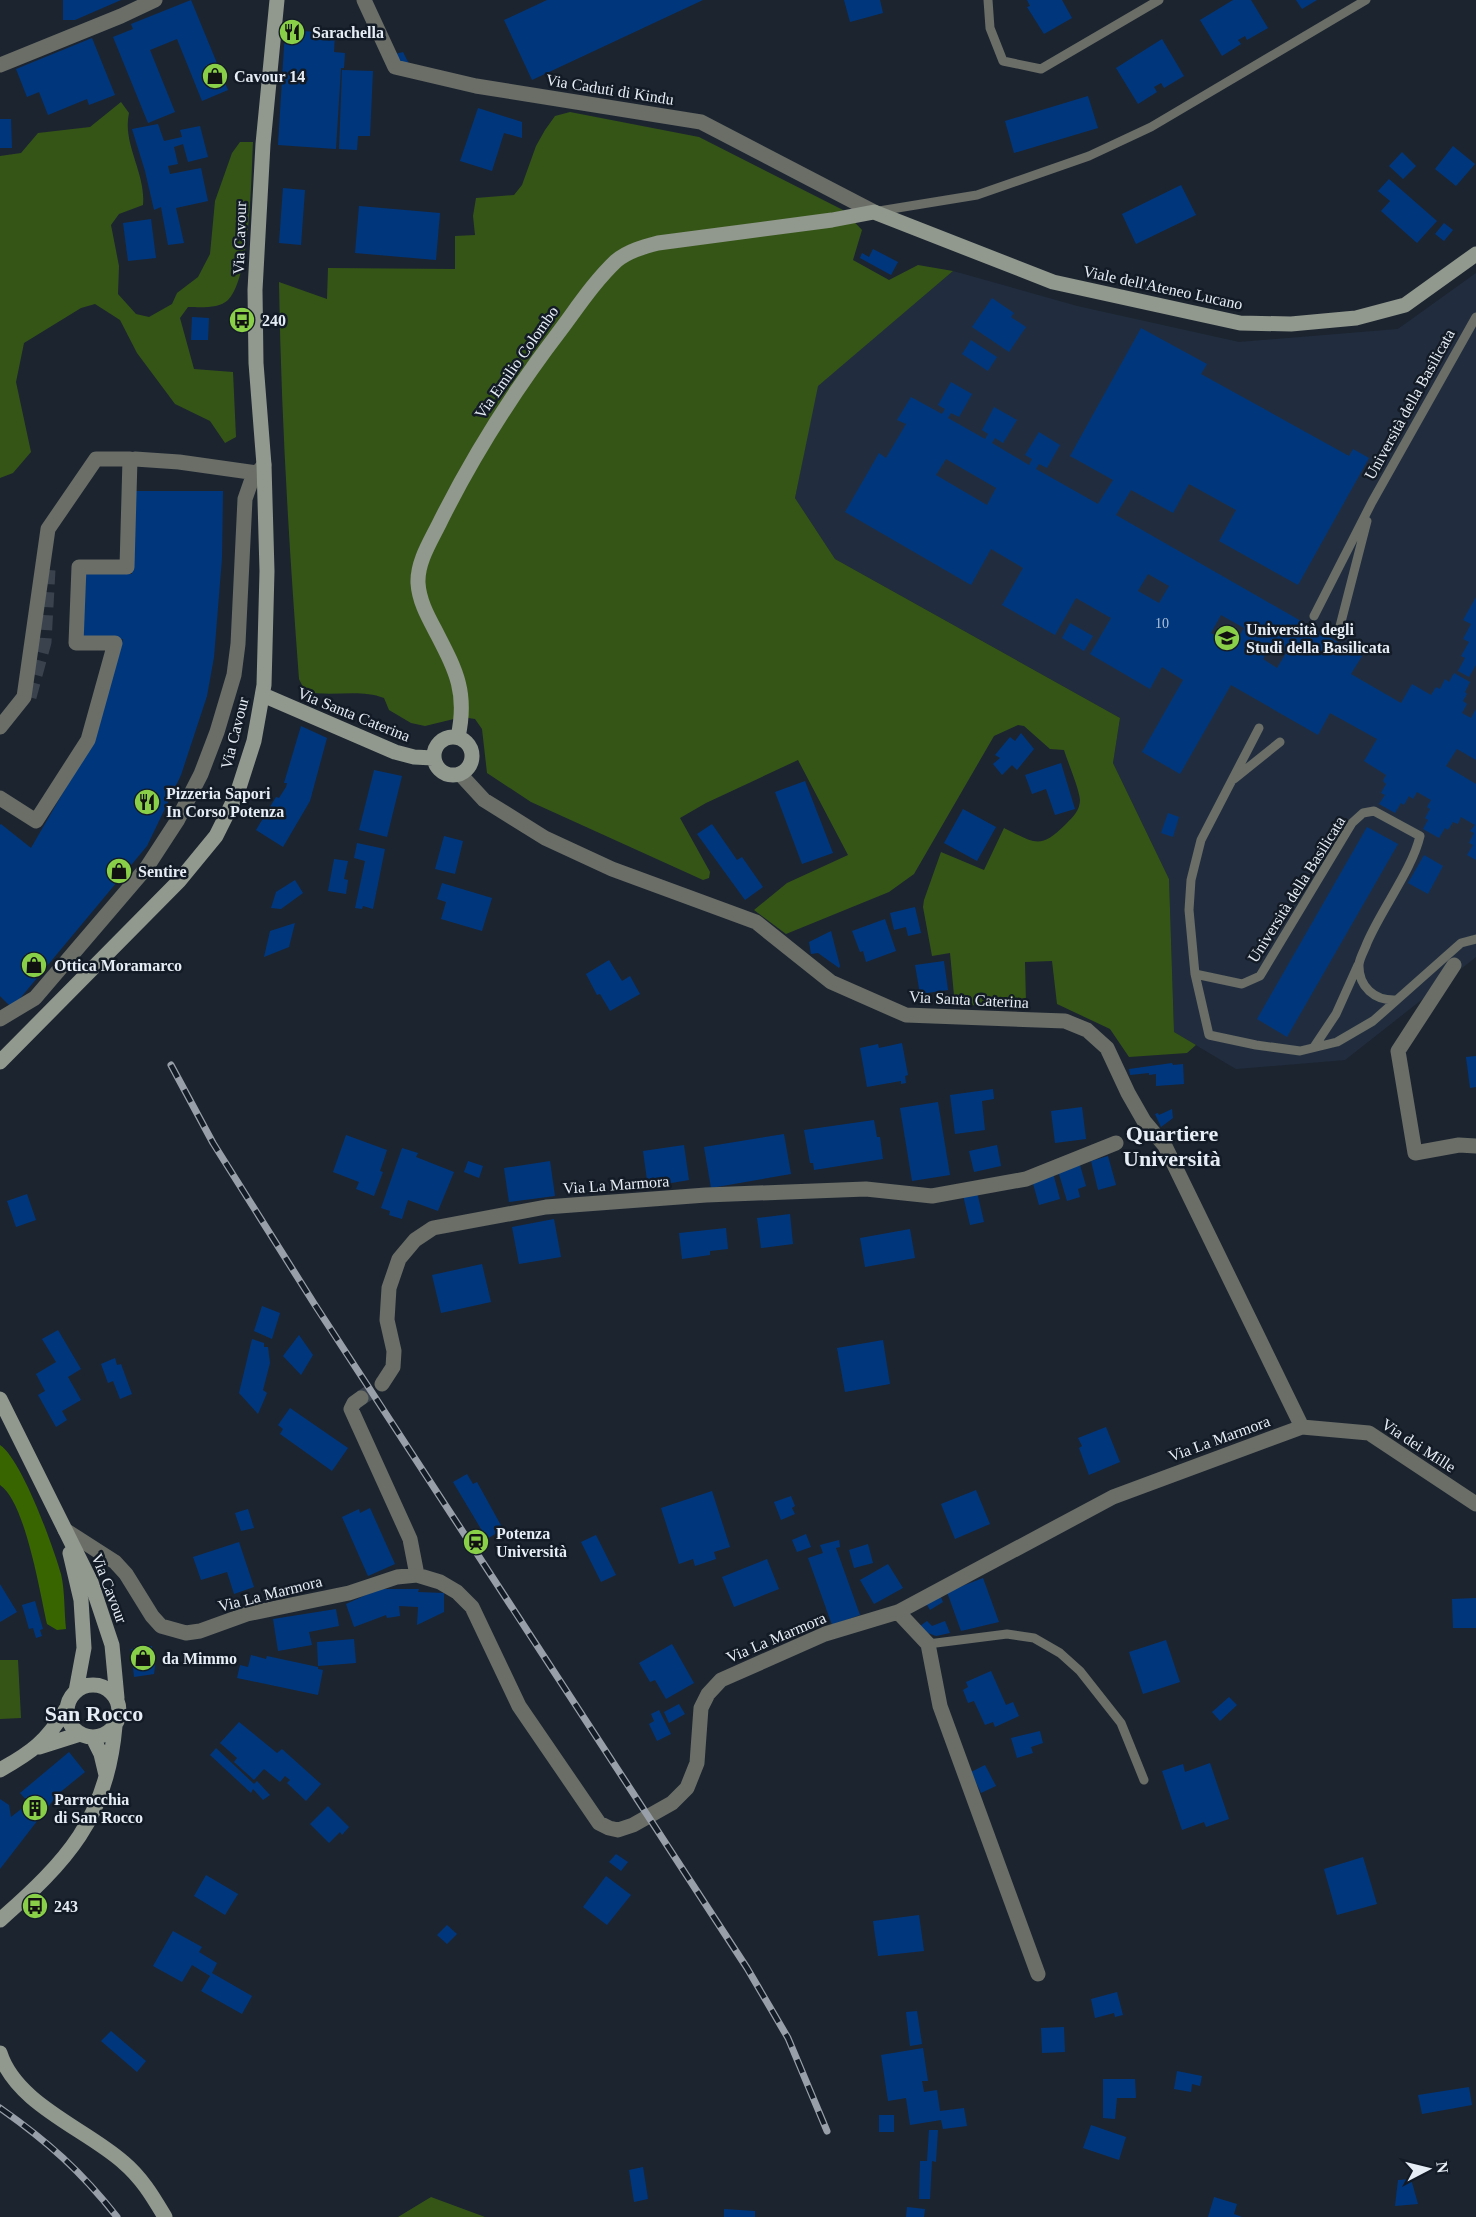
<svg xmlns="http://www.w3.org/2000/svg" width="1476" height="2217" viewBox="0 0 1476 2217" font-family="Georgia,serif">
<rect width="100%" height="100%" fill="#1c2430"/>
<!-- built -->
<path fill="#212d3e" d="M953 271 1077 306 1239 342 1398 329 1476 273V957L1345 1060 1236 1069 1174 1032 1169 879 1113 763 1120 718 835 559 795 498 817 386Z"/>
<!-- green -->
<path fill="#355517" d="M121 102 129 113C122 144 146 173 143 205L119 214 111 225 119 266 118 294 136 314 149 317 172 304 177 293 198 277 210 254 215 201 232 153 240 142H253C251 177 251 276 228 300 219 309 200 307 188 307L180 318 194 369 233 372 236 437 225 443 210 421 175 404 137 353 120 320 95 304 81 308 24 343 16 382 31 452 13 473 0 478V156L21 153 38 133 90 127Z
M570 112 699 137 843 210 862 230 853 260 889 280 918 265 953 271 818 386 795 498 835 559 1120 718 1113 763 1169 879 1174 1032 1196 1045 1187 1053 1129 1057 1110 1029 1057 1004 1052 961 1025 962 1026 1003 955 1006 950 953 932 956 923 907 924 900 941 852 984 870 1004 828C1035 843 1040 850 1066 824 1073 817 1080 810 1080 800 1079 788 1068 763 1064 750L1050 749 1024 726 1018 725 994 736 914 874 889 892 786 934 754 910 787 883 848 855 798 760 706 803 680 818 710 872 709 878 703 880 531 802 487 773 482 729 475 719 462 717 425 726 411 723 389 710 384 698C358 688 331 698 305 691L299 679C289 546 281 415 279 282L327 299 328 268 455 269V236L475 235 473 216 476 198 514 195 522 185 536 146 545 130 555 116Z
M0 1660H18L21 1718 0 1719Z
M431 2197 485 2217H398Z"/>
<!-- forest -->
<path fill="#396501" d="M0 1445C22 1460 53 1546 61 1574 65 1591 64 1611 66 1629L57 1630 47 1624C40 1593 25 1501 0 1485Z"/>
<!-- building -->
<path fill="#00377c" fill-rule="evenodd" d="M63 0H121L75 20H63Z
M191 0 228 90 202 101 177 39 150 50 175 112 148 123 113 37 133 29 131 24Z
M547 0H703L532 80 504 20Z
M844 0H880L883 13 850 22Z
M1027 0H1062L1072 18 1044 34 1027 7 1030 6Z
M1233 0H1251L1268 28 1247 40 1245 36 1238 40 1241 44 1222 56 1200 20Z
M1296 0H1317L1302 9Z
M285 30 335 33 334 52 345 53 344 68H341L336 149 278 145Z
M92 38 115 95 89 105 87 99 48 115 39 92 27 97 16 69Z
M1162 39 1184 76 1164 88 1161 83 1154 87 1157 92 1138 104 1116 68Z
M403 52 409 64 396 67 391 55Z
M342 70 373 71 370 136H358L357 150 339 149Z
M1088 96 1098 128 1014 153 1005 121Z
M478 108 522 122V138L504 133 492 171 460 161Z
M0 119H11L12 148H0Z
M158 124 164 141 182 137 180 130 200 126 208 157 188 162 183 144 174 147 178 164 168 166 170 174 201 168 208 201 176 208 184 243 168 245 161 207 154 210 145 171 132 129Z
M1453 146 1475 164 1456 186 1435 169Z
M1402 152 1416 166 1403 179 1389 166Z
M1389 179 1437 221 1417 243 1381 211 1390 201 1378 191Z
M1181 185 1196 215 1136 244 1122 214Z
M283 188 305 190 301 245 279 243Z
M359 206 440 213 436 260 355 253Z
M151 219 156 258 128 261 123 223Z
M1444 223 1453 230 1444 241 1435 234Z
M873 249 898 262 891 275 860 258 862 253 869 257Z
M992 298 1014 313 1011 317 1026 327 1009 352 972 327Z
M192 317 209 318 208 340H191Z
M1141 328 1207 364 1201 374 1349 456 1353 449 1369 458 1298 585 1219 541 1236 510 1189 484 1173 513 1131 490 1116 515 1362 656 1351 674 1401 703 1412 684 1431 695 1436 687 1440 689 1445 679 1449 682 1454 673 1470 682 1465 692 1467 694 1463 701 1467 704 1462 713 1471 718 1476 709V760L1457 749 1446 766 1476 784V860L1467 855 1473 845 1469 843 1474 833 1470 831 1475 825 1461 817 1458 824 1453 822 1448 830 1445 828 1439 838 1423 829 1428 820 1425 818 1430 809 1427 807 1431 800 1417 792 1413 799 1409 796 1404 805 1401 803 1395 813 1379 804 1385 795 1381 793 1386 784 1383 781 1386 775 1364 761 1377 739 1330 713 1318 735 1231 685 1180 774 1142 752 1183 680 1162 667 1150 689 1090 654 1111 618 1076 598 1055 635 1002 605 1023 568 991 549 971 585 845 512 879 453 886 458 906 424 897 420 911 397 942 414 945 409 938 405 951 382 972 394 959 417 951 413 948 418 985 439 988 434 982 430 994 407 1017 420 1003 443 995 438 992 443 1029 465 1032 459 1025 455 1039 432 1060 445 1047 468 1039 464 1036 469 1098 504 1113 480 1070 456ZM946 459 996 488 987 505 936 475ZM1148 574 1169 586 1159 603 1138 591ZM1221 615 1244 628 1233 646 1211 633ZM1272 644 1286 653 1277 668 1263 659Z
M971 340 997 357 988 371 962 354Z
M136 491H223L222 558 214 657 207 696 181 775 147 846 12 1008 0 996V825L1 824 31 848 94 739 123 639 80 638 82 573 132 574Z
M1476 597V665L1469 677 1458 671 1465 658 1461 656 1469 642 1463 639 1471 624 1463 620Z
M1070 623 1093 636 1084 651 1062 638Z
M301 726 327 738 310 801 283 847 256 830 276 797 279 798 286 787 287 783H284Z
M1021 733 1034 749 1017 770 1012 765 1002 775 993 764 1000 758 995 755 1010 737 1015 741Z
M1061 763 1075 809 1055 815 1046 789 1032 794 1025 775Z
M374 770 402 776 387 837 359 830Z
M805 781 833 853 802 864 775 792Z
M963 809 996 827 977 861 944 843Z
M1168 813 1179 817 1173 837 1161 833Z
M712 824 737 860 742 857 763 887 745 900 697 834Z
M1367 827 1398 844 1287 1037 1257 1019Z
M444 836 463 841 455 874 435 869Z
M357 843 385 849 373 909 363 906 362 909 355 908 365 861 354 858Z
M1424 855 1443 866 1428 894 1408 883Z
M334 859 348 861 344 879 348 880 346 894 328 891Z
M295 880 303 893 281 909 271 908 276 892Z
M442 883 492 898 482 931 441 919 446 902 437 899Z
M915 907 921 933 908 936 906 927 894 930 890 913Z
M885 919 896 951 866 962 863 951 860 952 852 931Z
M295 923 289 947 264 957 270 931Z
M831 931 840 966 839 968 818 953 811 954 809 942Z
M609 960 622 981 630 976 640 994 610 1011 600 994 597 995 586 974Z
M944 961 948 990 920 994 915 965Z
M902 1043 908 1075 905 1076 906 1083 901 1084V1081L867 1087 860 1048 878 1044 879 1048Z
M1476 1056V1087L1470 1088 1466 1057Z
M1172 1063 1173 1065 1183 1064 1184 1084 1156 1086V1074L1149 1075V1073L1130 1075 1129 1069Z
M993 1089 994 1099 982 1101 985 1130 955 1134 950 1095Z
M938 1102 950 1175 912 1181 900 1108Z
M1082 1107 1086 1139 1055 1143 1051 1111Z
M1172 1109 1173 1118 1161 1127 1155 1114 1158 1113 1159 1115Z
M874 1120 877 1137H880L883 1159 814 1170 813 1163H810L804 1130Z
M784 1134 791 1174 711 1188 704 1147Z
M346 1135 387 1150 380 1171 383 1172 374 1196 356 1189 359 1182 333 1172Z
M684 1145 689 1180 648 1187 643 1151Z
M997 1145 1001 1166 974 1172 969 1151Z
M402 1148 418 1153 416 1157 454 1172 438 1211 408 1200 402 1219 389 1215 390 1211 381 1208Z
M1108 1156 1116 1185 1098 1190 1091 1161Z
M468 1161 483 1166 479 1178 464 1172Z
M550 1161 555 1196 509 1202 504 1168Z
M1080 1165 1086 1186 1078 1189 1080 1197 1067 1201 1058 1171Z
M1053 1173 1060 1199 1039 1205 1032 1180Z
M977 1192 984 1222 970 1225 963 1195Z
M27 1194 36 1220 16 1227 7 1201Z
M790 1214 793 1244 761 1248 757 1218Z
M554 1219 561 1257 519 1264 512 1227Z
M726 1228 728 1249 710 1251V1255L682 1259 679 1233Z
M910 1229 915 1258 865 1267 860 1238Z
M482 1264 491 1302 441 1313 432 1275Z
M262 1306 280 1313 272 1339 254 1331Z
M58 1330 81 1369 68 1377 81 1400 62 1411 67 1420 56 1427 38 1395 45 1391 36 1374 56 1362 42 1339Z
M299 1335 313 1355 301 1375 283 1356Z
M252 1339 264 1343V1347H268L270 1363 263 1390 267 1393 258 1414 239 1393Z
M883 1340 890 1384 845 1392 837 1348Z
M115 1358 117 1365 121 1364 132 1394 120 1399 113 1381 108 1383 101 1364Z
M290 1408 348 1448 332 1471 280 1434 283 1429 278 1425Z
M1106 1427 1120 1462 1089 1475 1079 1448 1082 1446 1078 1438Z
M467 1474 473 1484 477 1482 503 1529 487 1539 453 1482Z
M976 1490 990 1524 955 1539 941 1504Z
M712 1491 730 1547 714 1552 716 1559 695 1566 693 1559 679 1564 661 1508Z
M791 1496 795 1506 792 1508 795 1514 781 1520 774 1502Z
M370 1508 395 1564 368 1576 342 1517 359 1509 360 1513Z
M248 1509 254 1528 241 1531 235 1513Z
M806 1534 811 1547 797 1552 792 1540Z
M596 1535 616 1575 601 1582 581 1542Z
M839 1540 840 1547 836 1548 860 1615 832 1625 808 1558 823 1553 820 1545Z
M239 1542 254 1587 234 1594 227 1572 201 1580 193 1557Z
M868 1544 873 1563 854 1568 849 1550Z
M767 1559 779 1589 734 1607 722 1577Z
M888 1564 903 1588 874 1604 860 1580Z
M983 1578 999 1622 961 1631 947 1592Z
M0 1584 17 1612 0 1622Z
M379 1589H419L418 1592 444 1593V1612L417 1625 418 1607 399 1606 400 1616 387 1618 386 1615 354 1627 346 1604Z
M939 1593 943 1602 930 1610 925 1601Z
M1476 1598V1628H1453L1452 1599Z
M35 1601 43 1629 40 1630 42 1636 36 1638 33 1628 29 1629 22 1605Z
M336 1609 339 1626 309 1632 312 1645 278 1651 273 1619Z
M927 1621 932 1626 945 1621 950 1633 936 1636 928 1633 920 1626Z
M354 1639 356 1663 318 1666 317 1642Z
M1166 1640 1180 1682 1143 1694 1129 1652Z
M672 1644 694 1683 666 1699 655 1680 650 1682 639 1663Z
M152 1646 155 1666 154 1674 134 1677 131 1649Z
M251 1655 266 1659 267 1656 318 1667V1669L323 1670 318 1695 237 1678 240 1665 248 1667Z
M991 1671 1006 1705 1013 1702 1019 1716 995 1727 993 1722 985 1725 974 1701 968 1703 963 1690 968 1687 966 1682Z
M1229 1697 1237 1705 1220 1721 1212 1712Z
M679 1704 685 1714 669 1723 664 1712Z
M659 1710 671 1734 657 1741 649 1724 654 1721 651 1714Z
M239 1722 277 1753 282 1749 321 1784 306 1801 287 1783 290 1780 285 1776 280 1782 264 1769 254 1780 234 1762 237 1758 220 1743Z
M1040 1731 1043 1743 1031 1747 1033 1753 1017 1758 1011 1738Z
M216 1748 254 1784 257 1781 270 1795 263 1800 253 1789 251 1793 210 1755Z
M69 1752 85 1772 58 1794 0 1869V1799L9 1805 11 1817 29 1803 20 1793Z
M1210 1763 1229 1819 1206 1827 1204 1822 1182 1830 1162 1771 1183 1764 1185 1772Z
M985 1765 996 1786 981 1793 971 1772Z
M328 1806 349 1827 342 1835 340 1832 329 1843 310 1824Z
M616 1854 628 1862 621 1871 609 1862Z
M1363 1857 1377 1904 1337 1915 1324 1869Z
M206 1875 238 1894 225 1915 194 1896Z
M606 1876 631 1895 607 1925 583 1907Z
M919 1915 924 1951 878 1956 873 1921Z
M447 1925 457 1934 447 1944 437 1935Z
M173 1931 202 1947 199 1952 217 1963 212 1973 252 1996 242 2014 201 1991 210 1976 192 1965 182 1982 153 1966Z
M1117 1992 1123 2015 1115 2017 1114 2013 1095 2018 1091 1999Z
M917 2011 922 2044 910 2046 906 2012Z
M1064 2027 1065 2052 1042 2053 1041 2028Z
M111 2031 146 2061 137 2072 101 2041Z
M923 2048 928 2081H922L924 2092 937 2090 940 2111 964 2108 967 2126 943 2129 941 2120 910 2125 906 2098 888 2101 881 2055Z
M1177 2071 1202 2076 1200 2086 1192 2084 1191 2092 1174 2089Z
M1103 2079H1135L1136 2098H1117L1115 2119 1103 2118Z
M1469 2087 1472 2105 1422 2114 1418 2095Z
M879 2115H894V2132H879Z
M1091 2125 1126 2137 1119 2160 1083 2148Z
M929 2130H938L936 2162 932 2161 930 2199H919L920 2161H927Z
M643 2167 648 2199 634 2202 629 2170Z
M1411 2179 1418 2204 1395 2206 1398 2180Z
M1214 2197 1237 2204 1234 2214 1242 2217H1208Z
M907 2207 925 2209 924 2217H906Z
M724 2209 755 2211V2217H724Z"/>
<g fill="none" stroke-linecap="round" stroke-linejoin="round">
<!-- street-tunnel -->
<path stroke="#3a424e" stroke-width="15" stroke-dasharray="15 8" stroke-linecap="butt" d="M29 697 44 642 48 570
M361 1398 382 1384"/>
<!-- lane -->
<path stroke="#6a6e67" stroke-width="9" d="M988 0 990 28 1003 61 1041 69 1159 0
M879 211 977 195 1089 156 1151 127 1366 0
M1314 616 1372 502 1476 317
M1340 626 1367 521
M1259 728 1201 840 1191 880 1189 910 1195 974 1209 1035 1256 1045 1300 1051 1337 1042 1373 1021 1461 943 1476 939
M1234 779 1280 742
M1195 974 1242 984 1260 976 1352 823 1363 813 1374 811 1420 836C1412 870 1382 908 1367 943 1365 949 1360 957 1359 964 1358 987 1375 1001 1396 1000
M1314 1047 1336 1014 1358 965
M928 1644 1007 1634 1034 1638 1060 1653 1080 1671 1121 1723 1144 1780"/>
<!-- street -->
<path stroke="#6a6e67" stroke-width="15" d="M364 0 395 67 476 86 701 122 874 212
M0 65 121 16 155 0
M135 459 179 462 257 473
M0 727 24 697 48 529 96 459H130L127 567H79L76 643H115L88 740 36 821 0 798
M460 774 484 800 545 838 612 869 756 922 831 982 906 1015 1065 1021 1087 1030 1107 1048 1128 1093 1144 1121 1165 1146 1302 1427
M1454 965 1398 1051 1415 1153 1459 1145 1476 1146
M0 1019 35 998 147 867 177 821 201 774 217 732 234 675 238 644 245 499 252 479 264 465
M382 1384 393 1367 394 1351 387 1320 389 1288 399 1259 415 1240 433 1228 546 1207 706 1195 866 1189 932 1196 1026 1179 1116 1143
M361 1398 354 1403 351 1409 410 1539 417 1575
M65 1530 115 1562 126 1574 152 1616 161 1626 186 1633 200 1631 247 1614 349 1593 397 1577 417 1575 440 1582 457 1592 472 1607 519 1706 599 1823 609 1828 618 1830 633 1825 672 1803 687 1788 697 1763 701 1708 708 1694 721 1680 825 1634 898 1612 1113 1497 1302 1427 1369 1433 1476 1504
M898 1612 928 1644 940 1706 1038 1974"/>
<!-- secondary -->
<path stroke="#91988d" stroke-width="15" d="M263 695 395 752 414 757 433 758
M434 756a19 19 0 1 1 38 0a19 19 0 1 1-38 0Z
M458 737C468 691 455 669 435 630 427 615 419 600 418 583 417 561 432 539 441 520 475 452 516 388 562 328 579 305 595 281 616 261 628 251 643 247 658 243L832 220 874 212 1053 282 1240 323 1291 324 1356 318 1405 305 1476 254
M0 1062 179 881 216 836 237 794 254 741 264 685 267 571 264 465 256 363 255 290 263 144 277 0
M0 1399 91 1582 112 1645 117 1698
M70 1553 81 1600 84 1648 76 1691
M67 1711a26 26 0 1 1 52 0a26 26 0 1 1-52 0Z
M93 1738 101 1754 106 1775
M39 1747 80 1734
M0 1770C32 1752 47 1741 66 1709
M0 1920C67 1861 107 1819 115 1726
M0 2053C16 2104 86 2129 123 2162 142 2178 153 2197 165 2217"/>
<!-- rail casing -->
<g stroke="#989fa8" stroke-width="7">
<path id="rail" d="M171 1065 213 1143 315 1305 747 1968 788 2038 827 2131
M0 2108C47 2141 82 2172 117 2217"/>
</g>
<!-- rail -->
<use href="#rail" stroke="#131b26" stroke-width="4.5" stroke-dasharray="14" stroke-linecap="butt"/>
</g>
<!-- icons -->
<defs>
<g id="restaurant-disc" transform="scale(1.35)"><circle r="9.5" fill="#89cf48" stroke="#131b26"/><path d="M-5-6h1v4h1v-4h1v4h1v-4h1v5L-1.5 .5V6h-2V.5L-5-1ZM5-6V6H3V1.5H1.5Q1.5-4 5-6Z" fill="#111"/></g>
<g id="shop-disc" transform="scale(1.35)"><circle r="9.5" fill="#89cf48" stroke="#131b26"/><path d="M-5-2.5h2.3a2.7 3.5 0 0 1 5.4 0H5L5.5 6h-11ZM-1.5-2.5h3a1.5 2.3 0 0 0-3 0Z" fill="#111"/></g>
<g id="bus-disc" transform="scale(1.35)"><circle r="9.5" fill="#89cf48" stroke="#131b26"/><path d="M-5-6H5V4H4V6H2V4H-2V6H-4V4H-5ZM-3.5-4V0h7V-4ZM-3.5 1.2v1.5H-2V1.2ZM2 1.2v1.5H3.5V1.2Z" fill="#111"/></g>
<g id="university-disc" transform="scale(1.35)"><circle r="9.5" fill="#89cf48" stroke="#131b26"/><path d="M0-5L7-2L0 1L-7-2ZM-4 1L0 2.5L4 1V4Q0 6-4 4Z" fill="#111"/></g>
<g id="station-disc" transform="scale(1.35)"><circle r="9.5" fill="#89cf48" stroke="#131b26"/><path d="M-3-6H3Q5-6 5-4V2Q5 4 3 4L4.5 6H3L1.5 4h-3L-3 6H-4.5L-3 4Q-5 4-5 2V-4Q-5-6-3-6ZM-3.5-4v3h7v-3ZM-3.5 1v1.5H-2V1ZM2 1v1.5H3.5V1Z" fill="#111"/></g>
<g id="building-disc" transform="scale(1.35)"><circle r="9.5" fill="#89cf48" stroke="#131b26"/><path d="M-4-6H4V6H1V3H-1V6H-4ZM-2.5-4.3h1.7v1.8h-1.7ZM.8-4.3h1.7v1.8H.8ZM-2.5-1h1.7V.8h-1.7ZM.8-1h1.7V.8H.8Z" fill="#111"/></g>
</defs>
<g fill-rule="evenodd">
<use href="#restaurant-disc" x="292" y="32"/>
<use href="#shop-disc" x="215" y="76"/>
<use href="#bus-disc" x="242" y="320"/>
<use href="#university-disc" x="1227" y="638"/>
<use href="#restaurant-disc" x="147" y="802"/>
<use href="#shop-disc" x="119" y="871"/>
<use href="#shop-disc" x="34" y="965"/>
<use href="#station-disc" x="476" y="1542"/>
<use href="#shop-disc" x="143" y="1658"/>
<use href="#building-disc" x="35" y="1808"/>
<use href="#bus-disc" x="35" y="1906"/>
</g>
<g text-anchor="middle" stroke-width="5" stroke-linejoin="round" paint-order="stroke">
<!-- number labels -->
<g font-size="14" fill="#adc0d7">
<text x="1162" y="628">10</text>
</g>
<!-- poi labels -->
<g font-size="16" font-weight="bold" fill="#e7edf5" stroke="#131b26" text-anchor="start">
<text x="312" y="38">Sarachella</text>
<text x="234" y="82">Cavour 14</text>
<text x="262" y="326">240</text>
<text x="1246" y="635">Università degli<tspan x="1246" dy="18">Studi della Basilicata</tspan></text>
<text x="166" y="799">Pizzeria Sapori<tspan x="166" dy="18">In Corso Potenza</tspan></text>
<text x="138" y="877">Sentire</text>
<text x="54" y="971">Ottica Moramarco</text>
<text x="496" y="1539">Potenza<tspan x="496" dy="18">Università</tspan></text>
<text x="162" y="1664">da Mimmo</text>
<text x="54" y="1805">Parrocchia<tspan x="54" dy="18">di San Rocco</tspan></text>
<text x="54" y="1912">243</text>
</g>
<!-- street labels -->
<g font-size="16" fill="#e7edf5" stroke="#131b26">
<text transform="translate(610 89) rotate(9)" y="6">Via Caduti di Kindu</text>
<text transform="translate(239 238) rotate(-88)" y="6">Via Cavour</text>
<text transform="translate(1163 287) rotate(12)" y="6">Viale dell'Ateneo Lucano</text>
<text transform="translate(516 362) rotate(-55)" y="6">Via Emilio Colombo</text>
<text transform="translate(1409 404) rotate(-61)" y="6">Università della Basilicata</text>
<text transform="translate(354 714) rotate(22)" y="6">Via Santa Caterina</text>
<text transform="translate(234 733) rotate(-76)" y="6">Via Cavour</text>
<text transform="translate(1296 889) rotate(-58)" y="6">Università della Basilicata</text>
<text transform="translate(969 999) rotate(3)" y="6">Via Santa Caterina</text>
<text transform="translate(616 1184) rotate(-4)" y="6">Via La Marmora</text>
<text transform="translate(1219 1438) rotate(-20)" y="6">Via La Marmora</text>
<text transform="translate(1419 1445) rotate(33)" y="6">Via dei Mille</text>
<text transform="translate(110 1588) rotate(69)" y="6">Via Cavour</text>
<text transform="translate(270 1593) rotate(-14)" y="6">Via La Marmora</text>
<text transform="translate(776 1637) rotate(-23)" y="6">Via La Marmora</text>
</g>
<!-- district labels -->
<g font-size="22" font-weight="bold" fill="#e7edf5" stroke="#131b26">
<text x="1172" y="1141">Quartiere<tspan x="1172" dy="25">Università</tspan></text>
<text x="94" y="1721">San Rocco</text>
</g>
</g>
<!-- north arrow -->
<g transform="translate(1428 2169) rotate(83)" stroke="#131b26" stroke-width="4.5" paint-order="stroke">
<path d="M0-4.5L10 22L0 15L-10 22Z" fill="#e7edf5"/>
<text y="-9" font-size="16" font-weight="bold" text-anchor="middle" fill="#e7edf5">N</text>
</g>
</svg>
